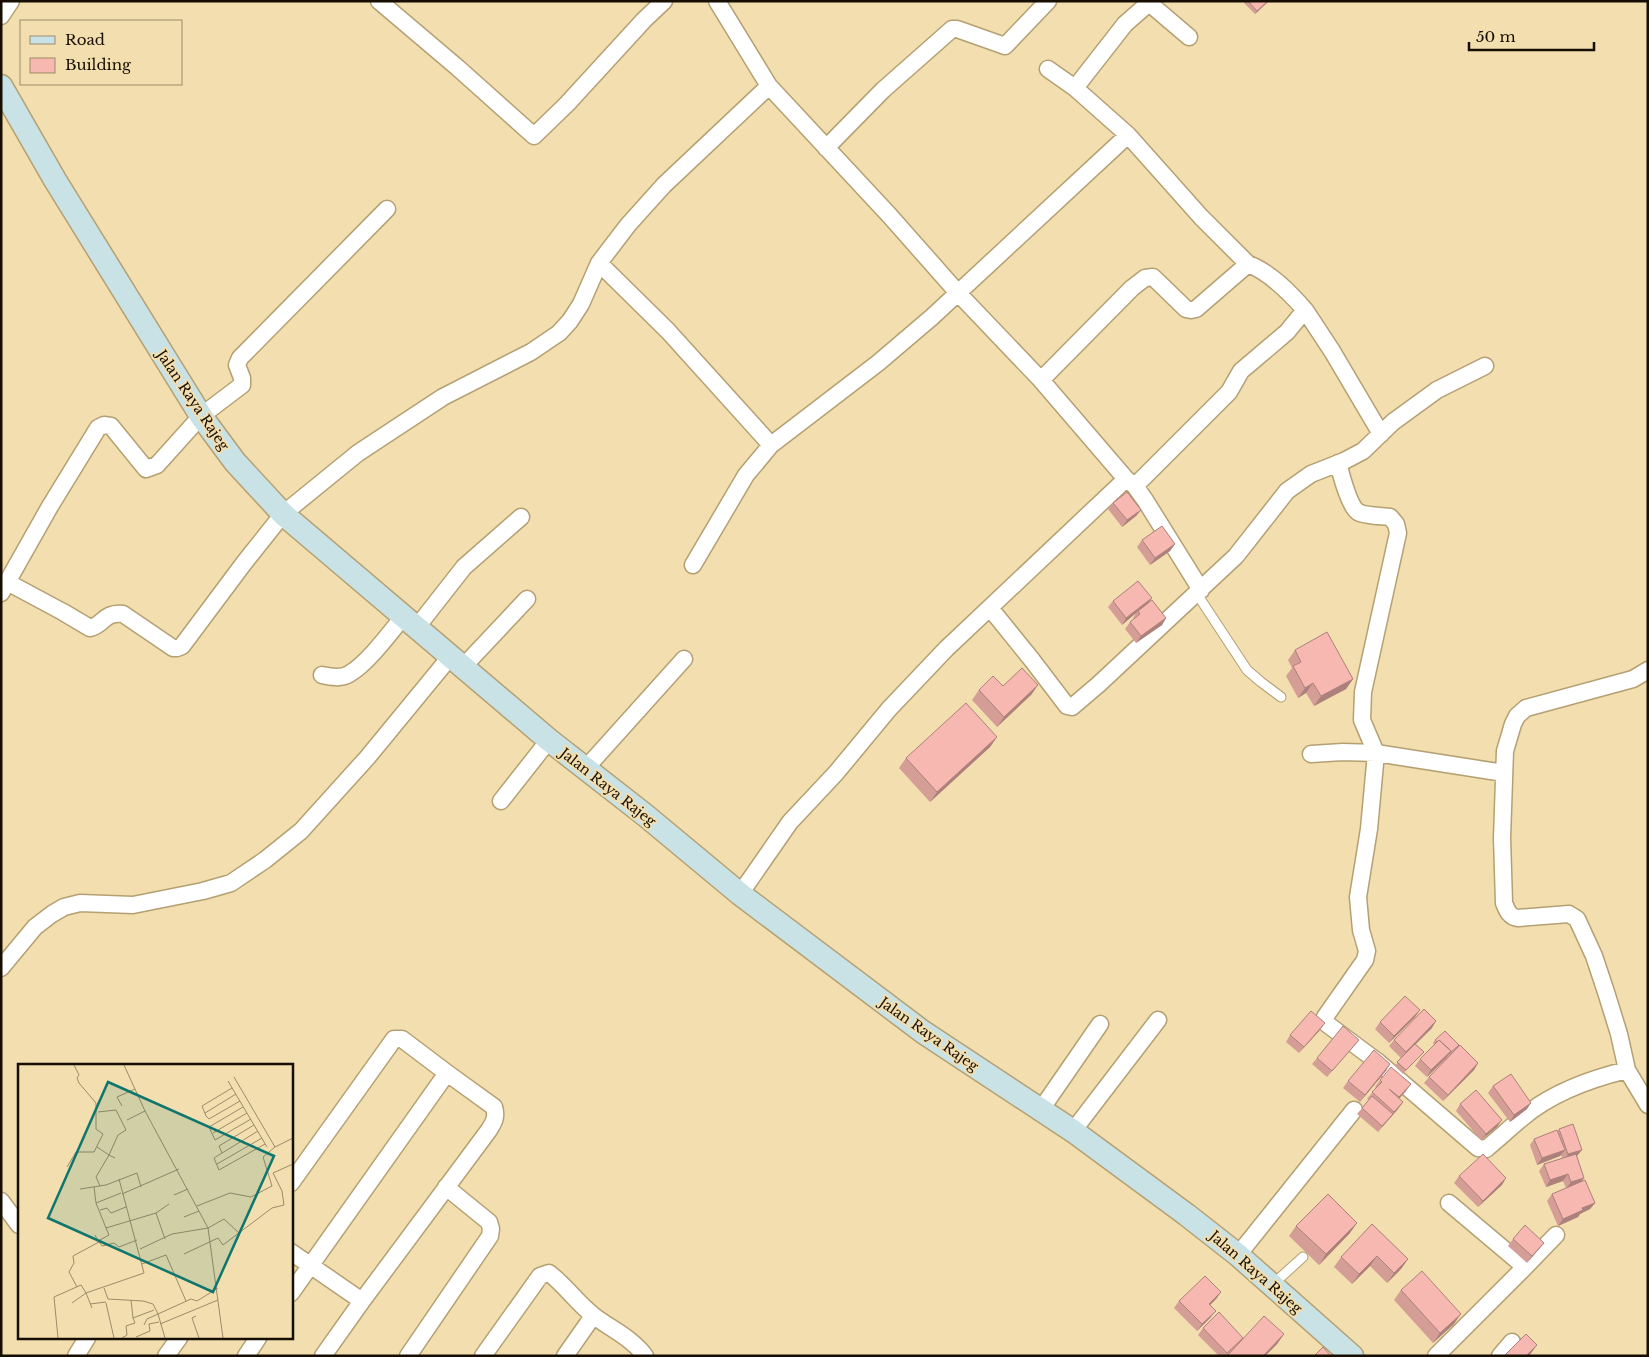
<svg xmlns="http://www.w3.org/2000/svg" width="1649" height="1357" viewBox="0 0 1649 1357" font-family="'Libre Baskerville',serif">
<rect width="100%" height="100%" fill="#f3deaf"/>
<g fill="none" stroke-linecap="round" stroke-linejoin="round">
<!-- lane casing -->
<g stroke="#b4a072" stroke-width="11">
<path id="lane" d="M1197 594 1247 670 1261 682 1281 697
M1272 1285 1303 1257"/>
</g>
<!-- street casing -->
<g stroke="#b4a072" stroke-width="19">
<path id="street" d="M379 1 458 68 534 136 567 104 644 20 664 1
M717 1 769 86 890 216 958 293 1041 380 1126 479 1135 486 1145 500 1201 590
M1 16 11 1
M1048 69 1075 88
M1128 135 1075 88 1125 24 1149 3 1189 37
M826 148 883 90 952 29H957L1005 46 1048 1
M599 263 668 331 771 445
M1305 310 1332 351 1381 434
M1041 380 1132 288 1145 278 1153 277 1186 309 1191 310 1196 309 1248 264
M1338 463C1341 474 1349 506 1358 512 1364 516 1383 516 1390 517L1396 524 1398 533 1363 692 1362 720 1376 753 1504 773
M693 565 746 475 771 445 878 363 932 317 1128 135 1201 217 1248 264C1270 272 1290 293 1305 310L1287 332 1241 371 1229 392 1135 486
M7 582 63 612 90 628C104 625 103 612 123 614L173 648H177L182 646 244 563 283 514 358 453 443 397 531 352 559 333 570 321 581 304 599 263 628 225 664 185 769 86
M1 593 49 508 98 428 104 425 111 426 146 469 157 465 201 416 242 385V378L237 365 240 358 387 209
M990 608 1032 660 1067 706 1072 707 1099 684 1236 556 1287 491 1311 474 1344 461 1363 451 1393 422 1437 390 1485 366
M417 627 464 567 521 517
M463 667 527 599
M1648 670 1633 679 1526 708 1517 716 1513 724 1505 751 1502 838 1504 903C1507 910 1509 917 1518 918L1569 914 1577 919 1594 956 1606 992 1619 1034 1627 1070 1648 1105
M322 675C331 677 341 679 349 674 367 664 390 633 403 617
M1311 754 1343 752 1376 753 1369 829 1358 897 1361 930 1367 951 1365 960 1325 1017 1327 1024 1378 1062 1478 1148 1486 1149C1498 1139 1510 1128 1522 1118 1551 1093 1590 1079 1627 1070
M586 768 684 659
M501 801 549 740
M740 894 790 822 836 773 889 709 946 649 1126 479
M1 968 35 927 52 914 64 907 80 903 133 905 203 891 231 883 265 860 301 831 367 758 450 657
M1040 1111 1100 1024
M1073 1131 1158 1020
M291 1183 394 1039H402L447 1073 494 1107C497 1117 494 1122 489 1130L362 1301 323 1356
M1 1201 19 1225
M291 1252 362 1301
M1238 1255 1354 1110
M1525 1267 1556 1235
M291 1293 447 1073
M76 1356 87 1338
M166 1356 179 1338
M246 1356 258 1338
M408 1356 490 1236 491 1229 489 1222 446 1187
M483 1356 540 1276 549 1273C566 1286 577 1303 594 1316 611 1329 632 1338 645 1356
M565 1356 593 1316
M1436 1356 1525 1267 1449 1203
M1500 1356 1512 1342"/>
</g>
<!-- secondary casing -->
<g stroke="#b4a072" stroke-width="25">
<path id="secondary" d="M1 86 55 180 201 416 235 462 283 514 549 740 645 815 740 894 923 1032 1073 1131 1187 1215 1238 1255 1352 1356"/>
</g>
<!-- lane -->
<use href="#lane" stroke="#fff" stroke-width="9"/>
<!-- street -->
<use href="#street" stroke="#fff" stroke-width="16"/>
<!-- secondary -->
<use href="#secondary" stroke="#c8e2e6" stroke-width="22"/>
</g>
<!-- wall -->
<path fill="#d49e97" d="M1245 1H1269L1255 14 1244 3Z
M1113 503 1141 510 1136 516 1122 527 1108 509Z
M1142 540 1175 544 1170 551 1150 565 1137 547Z
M1152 598 1148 603 1166 618 1162 625 1136 643 1125 629 1130 622 1134 619 1133 618 1136 613 1122 625 1108 607 1113 601Z
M1295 650 1353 679 1346 689 1314 706 1306 693 1298 698 1286 676 1292 668 1288 660Z
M1038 685 1031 695 997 727 972 700 979 690Z
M997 737 990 747 930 802 899 768 906 758Z
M1420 1010 1415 1017 1389 1043 1375 1029 1380 1022Z
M1432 1028 1415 1044 1424 1052 1403 1074 1395 1066 1401 1058 1389 1046 1394 1040Z
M1320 1030 1299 1053 1286 1042 1290 1035Z
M1359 1040 1354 1046 1327 1077 1312 1064 1317 1058Z
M1435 1040 1459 1045 1478 1063 1474 1070 1443 1101 1424 1083 1429 1077 1447 1058 1427 1077 1415 1066 1420 1059 1434 1045 1433 1043Z
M1390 1064 1360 1102 1343 1088 1348 1081Z
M1380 1080 1406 1091 1399 1099 1403 1102 1398 1109 1378 1132 1357 1114 1369 1100 1367 1099 1376 1088 1375 1087Z
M1493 1086 1527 1109 1510 1122 1488 1093Z
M1460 1104 1497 1127 1481 1140 1456 1111Z
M1559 1129 1577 1156 1584 1178 1582 1181 1595 1203 1590 1209 1580 1214 1578 1217 1558 1226 1547 1201 1552 1194 1566 1188 1563 1181 1546 1187 1539 1171 1544 1164 1562 1158 1561 1155 1560 1156 1537 1165 1530 1145 1534 1139 1558 1131Z
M1459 1176 1502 1185 1478 1207 1454 1183Z
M1372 1224 1408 1259 1401 1269 1387 1283 1370 1266 1352 1284 1334 1267 1341 1257Z
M1296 1226 1350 1233 1319 1265 1289 1236Z
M1513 1239 1544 1243 1539 1249 1527 1263 1508 1246Z
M1401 1290 1454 1324 1433 1343 1394 1300Z
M1221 1292 1216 1299 1210 1305 1211 1317 1197 1331 1174 1308 1179 1301Z
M1203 1328 1243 1338 1284 1334 1277 1344 1265 1356H1219L1198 1335Z"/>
<!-- shaded-wall -->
<path fill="#ac817b" d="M1268 1H1269L1255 14 1257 11Z
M1141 510 1136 516 1122 527 1127 520Z
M1175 544 1170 551 1150 565 1155 558Z
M1152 598 1147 605 1138 611 1136 613 1122 625 1126 618Z
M1166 618 1162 625 1136 643 1141 636Z
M1353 679 1346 689 1314 706 1321 696Z
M1313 683 1306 693 1298 698 1305 688Z
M1038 685 1031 695 997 727 1004 717Z
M997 737 990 747 930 802 937 792Z
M1420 1010 1415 1017 1389 1043 1394 1036Z
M1436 1021 1432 1028 1402 1058 1406 1052Z
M1325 1023 1320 1030 1299 1053 1304 1047Z
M1451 1051 1446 1058 1427 1077 1431 1070Z
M1478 1063 1474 1070 1443 1101 1448 1095Z
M1390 1064 1386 1071 1360 1102 1365 1095Z
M1411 1084 1406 1091 1394 1104 1399 1097Z
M1403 1102 1398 1109 1378 1132 1394 1112Z
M1531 1103 1527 1109 1510 1122 1514 1115Z
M1502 1120 1497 1127 1481 1140 1486 1134Z
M1565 1150 1560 1156 1537 1165 1542 1158Z
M1582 1150 1577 1156 1563 1161 1568 1154Z
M1568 1174 1563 1181 1546 1187 1550 1180Z
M1506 1178 1502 1185 1478 1207 1483 1201Z
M1584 1178 1579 1184 1566 1189 1571 1182Z
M1595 1203 1590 1209 1580 1214 1578 1217 1558 1226 1563 1219 1582 1208Z
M1357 1223 1350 1233 1319 1265 1326 1254Z
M1544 1243 1539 1249 1527 1263 1532 1256Z
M1377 1256 1370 1266 1352 1284 1359 1274Z
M1408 1259 1401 1269 1387 1283 1394 1273Z
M1221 1292 1216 1299 1204 1311 1209 1304Z
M1216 1311 1211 1317 1197 1331 1202 1324Z
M1461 1314 1454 1324 1433 1343 1440 1333Z
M1284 1334 1277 1344 1265 1356H1263Z
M1537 1345 1529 1356H1526Z"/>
<!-- building -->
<path fill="#f6b8b0" stroke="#ac817b" d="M1248 1H1268L1257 11Z
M1127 492 1141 510 1127 520 1113 503Z
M1162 526 1175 544 1155 558 1142 540Z
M1138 581 1152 598 1126 618 1113 601Z
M1152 600 1166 618 1141 636 1130 622 1140 614 1138 611Z
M1327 632 1353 679 1321 696 1313 683 1305 688 1293 666 1301 662 1295 650Z
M1022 668 1038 685 1004 717 979 690 993 676 1003 686Z
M966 703 997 737 937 792 906 758Z
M1405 996 1420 1010 1394 1036 1380 1022Z
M1424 1009 1436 1021 1406 1052 1394 1040Z
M1311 1011 1325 1023 1304 1047 1290 1035Z
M1343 1026 1359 1040 1332 1071 1317 1058Z
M1445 1031 1459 1045 1449 1054 1451 1051 1439 1040 1437 1042 1435 1040Z
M1439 1040 1451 1051 1431 1070 1420 1059Z
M1415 1044 1424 1052 1406 1070 1397 1062Z
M1460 1045 1478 1063 1448 1095 1429 1077Z
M1374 1050 1390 1064 1365 1095 1348 1081Z
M1391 1067 1411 1084 1399 1097 1389 1089 1403 1102 1394 1112 1372 1092 1382 1082 1380 1080Z
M1511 1074 1531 1103 1514 1115 1493 1086Z
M1476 1090 1502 1120 1486 1134 1460 1104Z
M1372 1096 1393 1114 1382 1126 1362 1108Z
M1573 1124 1582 1150 1568 1154 1559 1129Z
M1557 1130 1565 1150 1542 1158 1534 1139Z
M1483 1154 1506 1178 1483 1201 1459 1176Z
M1576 1154 1584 1178 1571 1182 1568 1174 1550 1180 1544 1164Z
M1585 1180 1595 1203 1582 1208 1583 1210 1563 1219 1552 1194Z
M1328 1194 1357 1223 1326 1254 1296 1226Z
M1372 1224 1408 1259 1394 1273 1377 1256 1359 1274 1341 1257Z
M1525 1225 1544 1243 1532 1256 1513 1239Z
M1422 1271 1461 1314 1440 1333 1401 1290Z
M1205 1276 1221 1292 1209 1304 1216 1311 1202 1324 1179 1301Z
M1219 1312 1243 1338 1227 1353 1203 1328Z
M1264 1316 1284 1334 1263 1356H1227Z
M1526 1334 1537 1345 1526 1356H1504Z
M1323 1347 1331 1356H1314Z"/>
<g text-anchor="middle" stroke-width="4" stroke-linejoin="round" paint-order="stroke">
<!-- street labels -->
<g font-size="14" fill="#160f01" stroke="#f3deaf">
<text transform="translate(193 400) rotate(56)" y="5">Jalan Raya Rajeg</text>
<text transform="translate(608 787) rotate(38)" y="5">Jalan Raya Rajeg</text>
<text transform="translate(929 1034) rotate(35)" y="5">Jalan Raya Rajeg</text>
<text transform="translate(1256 1272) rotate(41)" y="5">Jalan Raya Rajeg</text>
</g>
</g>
<!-- overview -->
<g transform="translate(18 1064)">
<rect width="275" height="275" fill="#f3deaf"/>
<path fill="none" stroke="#9b8b69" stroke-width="1" d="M106 1 127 47 190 164 205 274M210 17 249 83M214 24 184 42 188 52 191 55 222 37M104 42 99 33 117 25M225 43 191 63 197 76 233 55M80 48 98 46 108 66 100 71 91 91 97 94M187 49 218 30M109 56 127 47M240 67 196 94 201 106 247 80M195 69 229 49M79 83 91 91 78 113 82 122M257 83 275 74M204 89 201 82 236 61M199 100 244 74M49 103 58 88H76L85 70 78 65V39L61 19 59 14 61 11 56 1M76 123 78 139M62 125 88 121 119 109 123 123M103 129 78 139 88 164 138 149 151 140M104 130 161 105M156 131 170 125M179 142 212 129 233 133 254 122 245 93 257 83 216 13M82 146 89 144 93 149 108 143M138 149 147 175M166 153 181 147M77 171 80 177 91 171 88 164M122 185 154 170 190 164 206 155 221 169M166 190 200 174 205 181 254 144 266 141 264 127 255 109 275 100M124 200 148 191 168 237M59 223 51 208 56 199 55 192 81 178 84 182 96 179 101 183 119 176M86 224 90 235 125 237 135 240 140 250 173 235 179 237 200 224M113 236 115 254M54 239 68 229 74 244M88 239 96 274M72 240 88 238M178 252 174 254 181 274M142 260 200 236M126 261 129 255 140 250 147 274M118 273 132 267 131 260 141 258M40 274 36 233 63 221 68 229 126 209 101 115M104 274 109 271 108 262 117 259 115 254 136 246"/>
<path fill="#0f766e" fill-opacity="0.15" stroke="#0f766e" stroke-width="2.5" d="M90 18 256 92 195 228 30 154Z"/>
<rect width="275" height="275" fill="none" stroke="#160f01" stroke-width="2.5"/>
</g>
<!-- border -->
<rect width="1649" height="1357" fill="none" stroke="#160f01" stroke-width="5"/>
<!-- legend -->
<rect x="20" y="20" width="162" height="65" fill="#f3deaf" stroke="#9b8b69"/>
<rect x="30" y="36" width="25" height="8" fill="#c8e2e6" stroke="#9b8b69"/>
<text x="65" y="45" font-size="15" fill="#160f01">Road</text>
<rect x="30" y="58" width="25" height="15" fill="#f6b8b0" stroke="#9b8b69"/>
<text x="65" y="70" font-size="15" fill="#160f01">Building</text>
<!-- scale -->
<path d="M1469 42v8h125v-8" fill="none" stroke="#160f01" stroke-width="2.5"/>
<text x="1476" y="42" font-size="15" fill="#160f01" stroke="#f3deaf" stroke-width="4" paint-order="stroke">50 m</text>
</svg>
